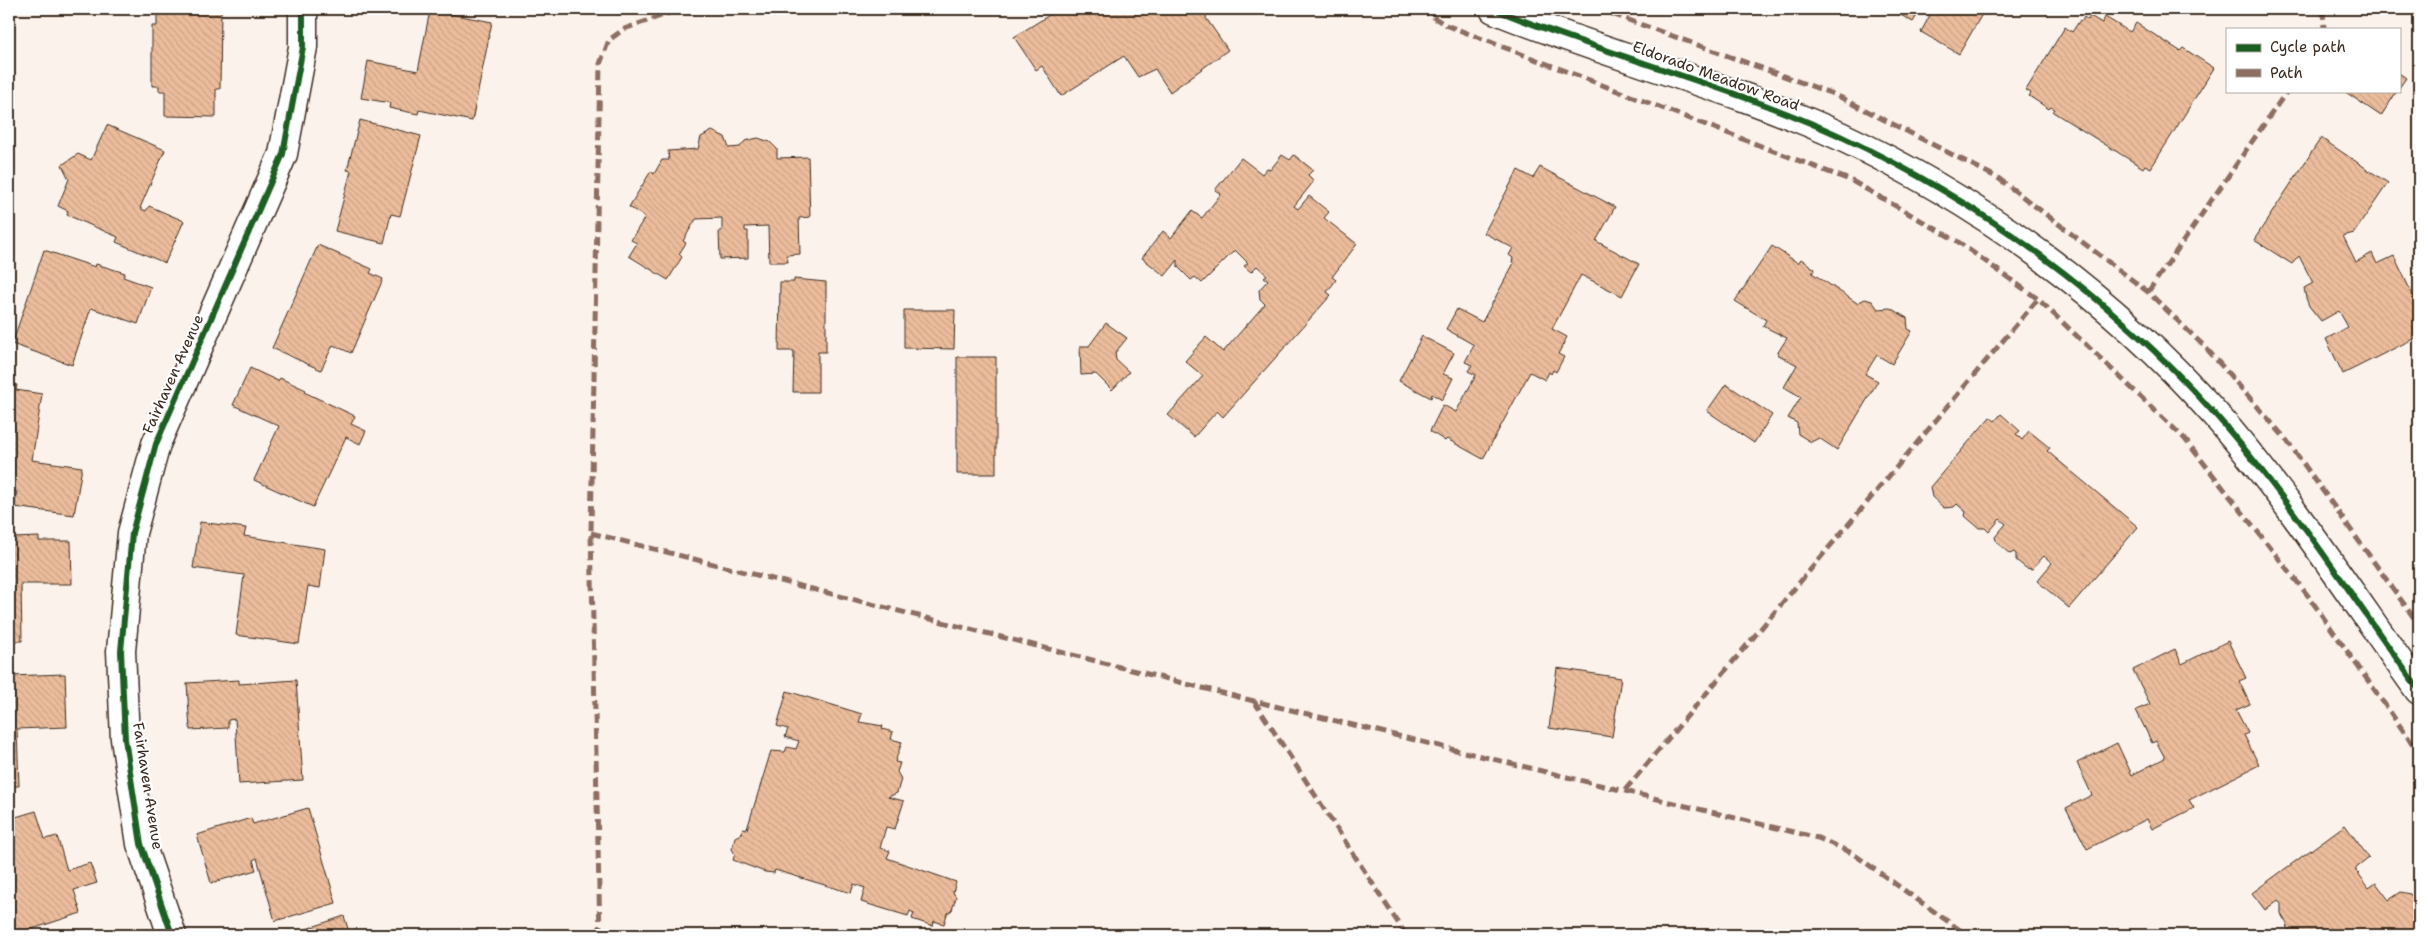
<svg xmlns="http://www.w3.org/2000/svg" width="2428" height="944" viewBox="0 0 2428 944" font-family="'Shantell Sans',sans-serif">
<defs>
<pattern id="building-back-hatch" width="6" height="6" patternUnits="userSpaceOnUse" patternTransform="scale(1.25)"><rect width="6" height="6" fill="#ecbd9c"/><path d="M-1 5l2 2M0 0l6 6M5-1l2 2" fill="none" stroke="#cba386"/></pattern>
</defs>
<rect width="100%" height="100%" fill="#fbf2eb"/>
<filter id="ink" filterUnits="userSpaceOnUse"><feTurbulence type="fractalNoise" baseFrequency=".02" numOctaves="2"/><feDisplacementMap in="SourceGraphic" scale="10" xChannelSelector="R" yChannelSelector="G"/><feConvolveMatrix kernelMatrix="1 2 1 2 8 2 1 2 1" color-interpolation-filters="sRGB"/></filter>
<g filter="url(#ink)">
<!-- building -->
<path fill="url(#building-back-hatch)" stroke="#3b2a1e" d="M157 9H221L220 89H216V117L165 116V91H159V86H152V26H157Z
M1059 9H1207L1206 18 1228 50 1170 92 1155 69 1138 77 1124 56 1061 96 1042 66 1036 70 1014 37Z
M1890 9H1985L1959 54 1921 32 1930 15 1921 9 1913 22Z
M430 10 492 22 472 121 419 110 418 114 389 108 390 103 361 98 368 61 418 71Z
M2090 16 2102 23 2105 17 2130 32 2136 23 2180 51 2183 48 2214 68 2151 168 2145 165 2143 168 2053 112 2055 109 2051 107 2049 109 2029 96 2031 93 2026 90 2065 27 2072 32 2080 20 2082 21 2084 17 2088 20Z
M2399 73 2406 78 2399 88Z
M2344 91H2397L2381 116Z
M360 120 421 136 400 216 391 214 384 243 335 231 351 171 347 170Z
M107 125 165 150 140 208 146 211 149 206 184 221 165 263 116 242 118 237 67 215 68 211 58 206 69 179 62 165 78 154 91 160Z
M712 131 725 137 729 148 740 147 745 141 758 138 770 142 777 149V158L808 157 810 217 799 218 800 254 787 255 788 262H769L768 226 745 227V231H748V258L720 259 719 231H722V218L696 219 683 241 686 243 679 254 682 257 668 280 629 256 637 243 631 240 645 217 629 207 651 171 654 174 662 160H669L668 151 698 149 701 137Z
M2321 138 2388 183 2354 233 2343 236 2356 262 2372 253 2377 264 2394 256 2419 308V336L2343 374 2326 339 2348 327 2339 311 2321 321 2309 306 2306 298 2304 288 2313 283 2299 256 2292 264 2254 240Z
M1282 155 1290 160 1294 155 1313 170 1308 175 1314 181 1294 206 1298 209 1309 196 1329 212 1324 218 1357 244 1332 277 1336 280 1327 292 1331 295 1223 417 1217 411 1194 437 1168 415 1203 376 1185 361 1206 337 1223 352 1265 304 1260 299 1259 290 1268 280 1264 277 1267 275 1257 266 1251 272 1244 266 1248 263 1235 250 1202 283 1195 277 1191 280 1178 267V260L1165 276 1142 258 1163 231 1171 238 1192 211 1202 218 1221 194 1215 190 1241 158 1262 174 1267 168 1270 170Z
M1540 167 1615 207 1596 241 1639 264 1622 296 1581 275 1552 329 1567 337 1558 354 1564 357 1556 372 1553 370 1551 374 1549 372 1545 380 1530 372 1483 459 1447 439 1445 441 1430 431 1443 405 1456 412 1476 375 1468 371 1472 365 1465 362 1474 345 1446 329 1457 309 1482 322 1514 263 1512 262 1513 258 1509 255 1513 248 1484 233 1518 170 1533 178Z
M318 245 372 269 370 273 383 279 351 353 333 345 321 370 272 348Z
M1772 246 1798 263 1801 259 1815 269 1812 273 1857 303 1865 299 1872 301 1878 309 1890 308 1907 318 1908 329 1912 331 1892 364 1877 355 1865 374 1878 381 1837 450 1819 438 1811 442 1798 434 1797 423 1788 418 1801 397 1784 387 1797 365 1777 354 1787 338 1763 326 1766 320 1735 301Z
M44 250 95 267 96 264 125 273 123 277 151 287 138 324 91 308 72 365 12 344Z
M794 279 826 282V352H818V392H793L794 351H779L780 282H794Z
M904 310H955L954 349 904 348Z
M1106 323 1127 338 1115 353 1116 360 1129 372 1112 390 1096 374 1081 375 1080 346H1089Z
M1422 336 1454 353 1443 374 1453 378 1442 400 1432 394 1431 398 1399 381Z
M957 357H996V474H957Z
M250 368 278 381 280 378 306 390 304 392 355 416 351 424 366 431 360 444 346 437 313 507 254 480 279 426 233 405Z
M9 384 17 385 16 390 42 394 32 460 82 467 74 515 14 507 17 492 9 490Z
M1726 384 1772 415 1754 443 1707 411Z
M2001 414 2020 431 2016 434 2022 440 2029 431 2050 448 2047 451 2138 527 2069 608 2037 581 2052 563 2044 556 2032 569 2026 568 2016 560V554L2014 552 2010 554 1997 543 1995 537 2006 524 2000 519 1989 532 1985 528H1979L1965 516 1966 512 1957 504 1954 507 1944 508 1932 497 1930 487 1990 417 1995 421Z
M200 522 246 528 244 536 325 549 320 588 308 586 299 644 236 635 244 575 193 568Z
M39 537V541H71L72 584H21L22 641H9V542H12V538Z
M2228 641 2246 678 2239 681 2250 704 2236 710 2248 733 2244 735 2259 765 2189 800 2194 808 2152 829 2147 819 2087 849 2066 808 2092 795 2077 763 2117 743 2132 775 2165 758 2156 741 2152 743 2136 710 2150 704 2133 670 2175 649 2182 664Z
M1557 668 1621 678 1612 737 1549 728Z
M65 674 67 727 17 729 19 786H9V676Z
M239 680V684L296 680 303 780 239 784 235 719 228 720V728L190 730 187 683Z
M787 691 862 714 859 722 883 726 882 729 893 732 891 739 902 742 895 762 900 763 897 772 901 779 897 793 888 797 904 801 895 829 886 827 880 848 890 851 887 858 956 882 953 892 956 897 952 910 947 914 944 924 934 921 933 926 912 919 914 913 910 911 908 916 861 902 865 888 854 884 851 893 775 870 774 873 765 872 733 860 735 854 732 849 735 837 741 834 743 828 747 829 771 751 785 752 787 747 796 749 799 741 785 737 788 729 777 726Z
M308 808 336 903 275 921 257 858 253 860 256 870 211 883 197 835 251 818 253 824Z
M36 811 45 839 57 836 67 870 90 863 97 883 74 890 81 913 17 934 16 931 9 933V819Z
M2345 825 2369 858 2355 869 2369 888 2376 883 2389 900 2401 892 2410 894 2419 906 2417 918H2419V935H2289L2290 931 2286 927 2288 926 2281 914V904L2278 900 2265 910 2252 893Z
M344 916 350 935H275L290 930 292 934Z"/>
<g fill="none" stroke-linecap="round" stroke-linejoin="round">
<!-- street casing -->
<g stroke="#3b2a1e" stroke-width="31">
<path id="street" d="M1494 9C1608 56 1728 85 1840 136 1981 202 2111 297 2214 413 2289 498 2353 598 2419 690
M172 935 141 844 125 739 121 651 132 533 156 444 283 154 303 47V9"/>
</g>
<!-- street -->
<use href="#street" stroke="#fff" stroke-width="28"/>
<!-- quiet -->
<path stroke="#8d6e63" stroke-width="5" stroke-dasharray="10 5" stroke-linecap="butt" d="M1420 9 1446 25 1852 181 1957 241 2038 299 2184 438 2309 597 2419 753
M1598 9 1836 95 1998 178 2148 292 2206 348 2285 438 2419 625
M2323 9 2324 29
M2148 292 2287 91
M591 533 1254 701 1818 838 1852 853 1967 935
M1254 701 1406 935
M1625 790 2038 299
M600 935 591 533 600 64 609 40 624 29 681 9"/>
<!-- cycleway casing -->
<g stroke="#fff" stroke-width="9">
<path id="cycleway" d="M1494 9C1608 56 1728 85 1840 136 1981 202 2111 297 2214 413 2289 498 2353 598 2419 690
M172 935 141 844 125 739 121 651 132 533 156 444 283 154 303 47V9"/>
</g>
<!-- cycleway -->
<use href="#cycleway" stroke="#1b5e20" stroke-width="6"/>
</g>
</g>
<g text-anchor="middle" stroke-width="4.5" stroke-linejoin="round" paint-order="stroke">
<!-- street labels -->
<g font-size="15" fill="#3b2a1e" stroke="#fff">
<text transform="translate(1716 76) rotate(20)" y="5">Eldorado Meadow Road</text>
<text transform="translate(173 374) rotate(-66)" y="5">Fairhaven Avenue</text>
<text transform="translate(148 786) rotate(81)" y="5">Fairhaven Avenue</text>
</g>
</g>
<!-- margin -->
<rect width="2428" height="944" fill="none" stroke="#fff" stroke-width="30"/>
<rect x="15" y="15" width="2398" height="914" fill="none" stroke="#3b2a1e" stroke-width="2" filter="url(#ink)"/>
<!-- legend -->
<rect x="2226" y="28" width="175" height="65" fill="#ffffff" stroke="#b1aaa5"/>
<rect x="2236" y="44" width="25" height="8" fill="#1b5e20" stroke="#b1aaa5"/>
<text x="2270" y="52" font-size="15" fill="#3b2a1e">Cycle path</text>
<rect x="2236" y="69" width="25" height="8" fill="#8d6e63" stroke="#b1aaa5"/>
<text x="2270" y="78" font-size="15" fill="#3b2a1e">Path</text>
</svg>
